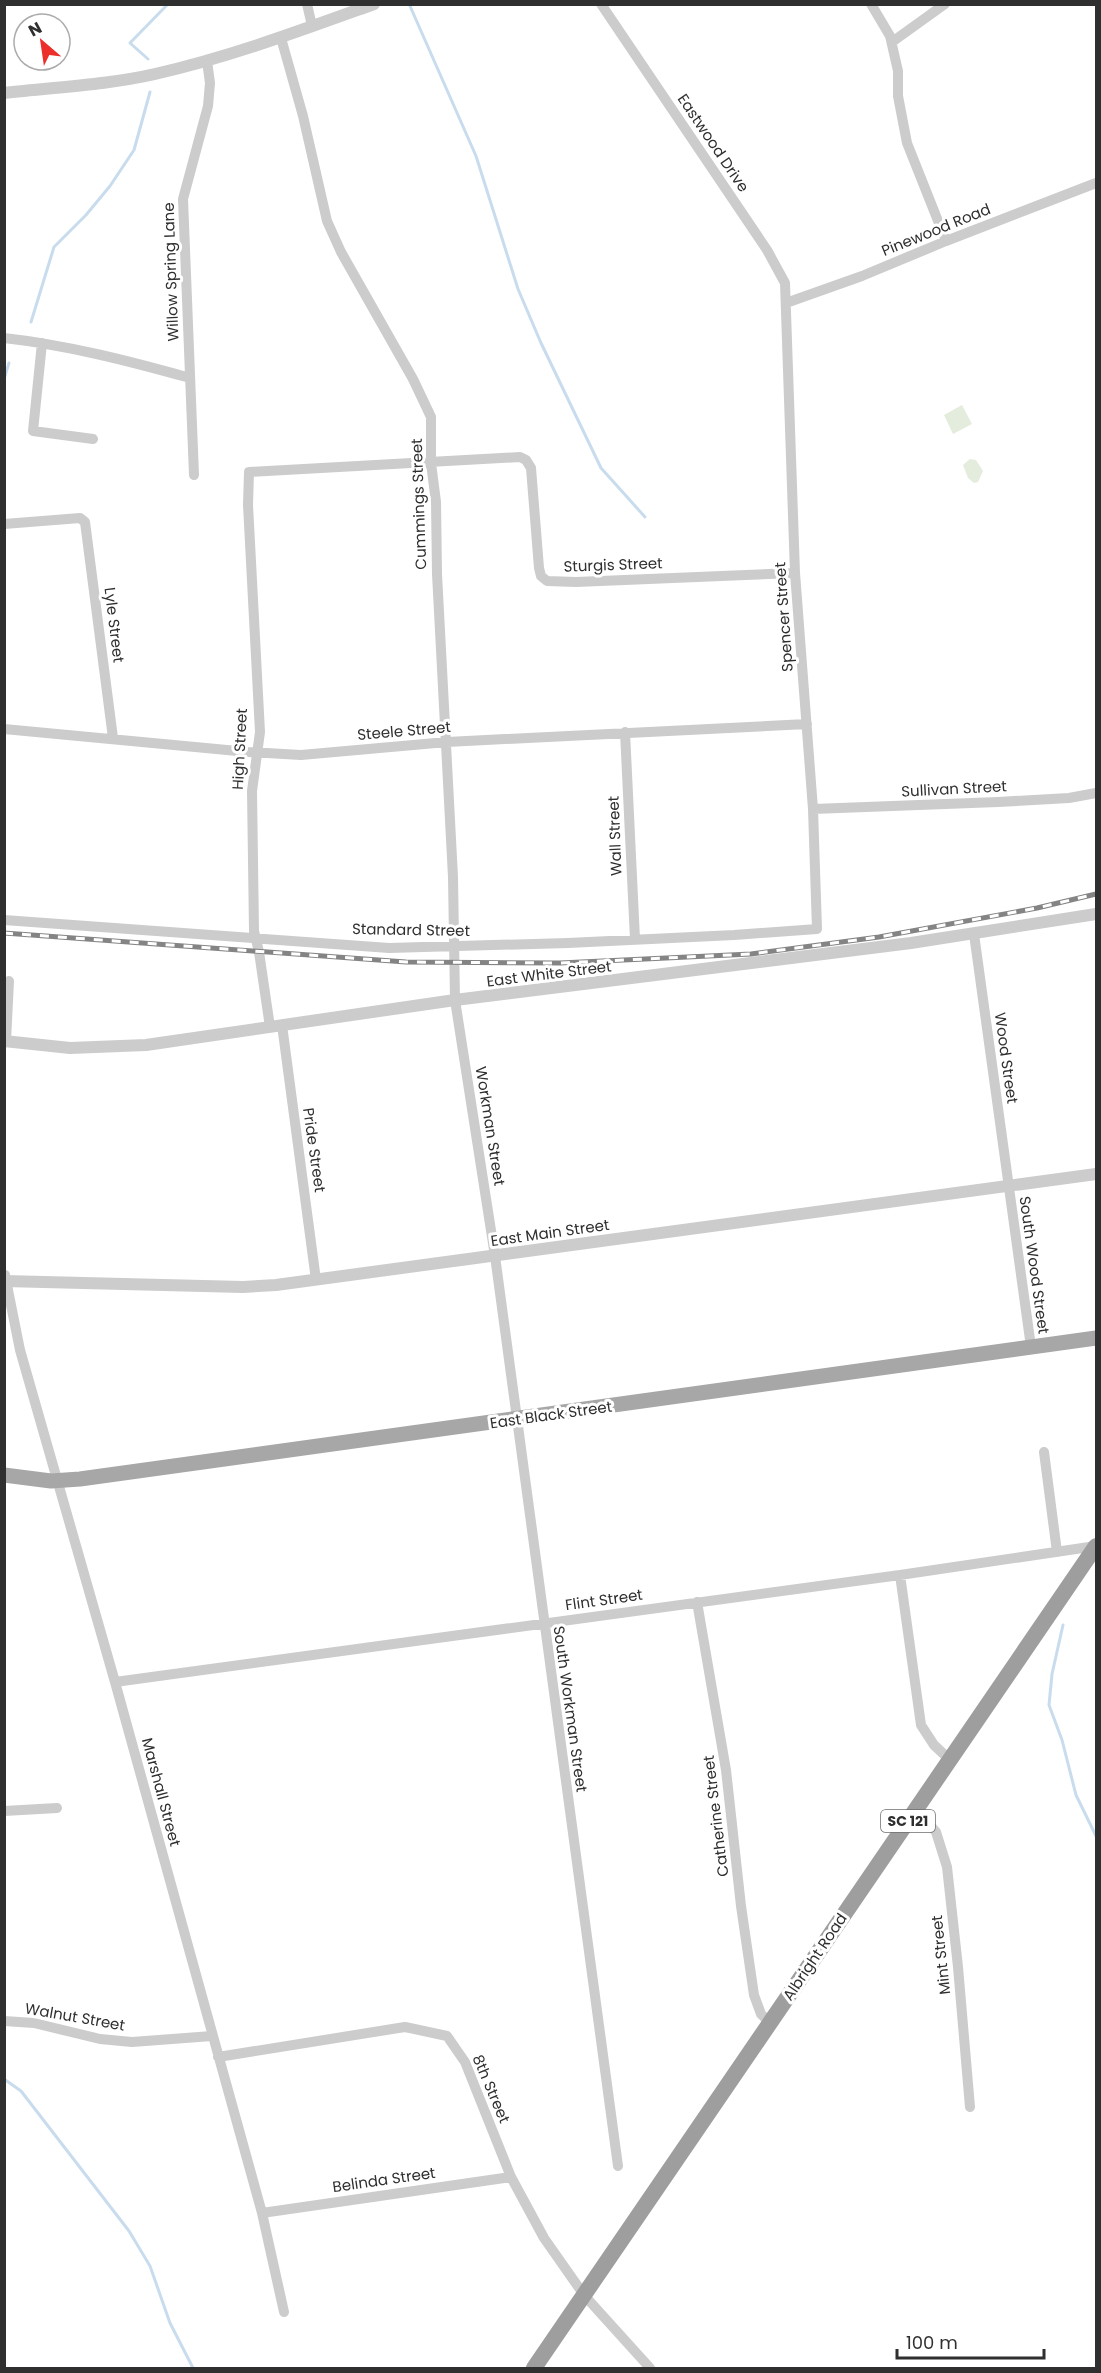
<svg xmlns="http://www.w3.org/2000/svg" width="1101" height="2373" viewBox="0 0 1101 2373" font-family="Poppins,sans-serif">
<rect width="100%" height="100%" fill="#fff"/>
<!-- green -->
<path fill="#e4eddd" d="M962 405 972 424 953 434 944 415Z
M970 459 976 460 983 471 978 482 974 483 968 478 963 465Z"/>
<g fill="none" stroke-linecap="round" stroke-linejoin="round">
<!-- stream -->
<path stroke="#c8dcee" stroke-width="3" d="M410 6 476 156 518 289 541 343 601 468 645 517
M148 59 130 43 168 4
M31 322 54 247 86 215 110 186 134 150 150 92
M4 379 9 363
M1063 1625 1052 1674 1049 1705 1062 1740 1076 1795 1096 1836
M4 2079 21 2091 129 2231 150 2266 170 2323 193 2368"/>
<!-- minor -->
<path stroke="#ccc" stroke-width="10" d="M307 4 312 26
M871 4 890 36 898 71V96L907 143 946 241
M281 38 303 116 327 221 341 252 413 379 431 417V463L436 502 437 574 453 877 455 1000 495 1256 618 2166
M892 42 945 4
M786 303 862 276 946 241 1096 183
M4 338C67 345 129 361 190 378
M42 343 33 431 93 439
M194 475 183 199 208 106 210 83 207 61
M4 524 80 518 85 522 113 738
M4 729 248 752 301 755 447 742 807 724
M625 732 635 939
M813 809 998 802 1069 798 1096 793
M4 920 389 948 568 943 734 935 817 929 813 809 795 573 785 283 767 250 601 4
M974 934 1031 1347
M282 1025 316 1280
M270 1027 259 952 254 931 252 791 260 732 248 505 249 472 520 457 526 460 531 468 539 568 541 576 547 581 576 582 795 573
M6 1041 9 981
M5 1275 20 1350 115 1682 262 2213 284 2312
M1044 1452 1057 1552
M900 1575 921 1725 934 1745 950 1760
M697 1602 726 1770 741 1906 754 1995 761 2014 770 2023
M115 1682 900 1575 1096 1546
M916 1809 936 1832 947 1867 958 1967 970 2107
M4 1811 57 1808
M4 2021 34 2023 100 2039 132 2042 212 2036
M218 2057 405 2027 447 2036 465 2062 511 2177 544 2238 584 2295 650 2368
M262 2213 511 2177"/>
<!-- tertiary -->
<path stroke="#ccc" stroke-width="12" d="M4 93C54 87 107 85 155 74 230 57 302 30 374 4
M4 1041 70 1048 146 1045 455 1000 911 943 1096 914
M4 1281 243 1287 276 1285 1096 1174"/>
<!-- primary -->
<path stroke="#a7a7a7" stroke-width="15" d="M4 1475 51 1481 80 1479 1096 1338"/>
<!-- trunk -->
<path stroke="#9e9e9e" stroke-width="16" d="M534 2368 1096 1546"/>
<!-- rail casing -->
<g stroke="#848484" stroke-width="5">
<path id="rail" d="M4 933 406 962 560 963 751 954 879 937 1037 908 1096 894"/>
</g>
<!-- rail -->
<use href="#rail" stroke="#fff" stroke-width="3" stroke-dasharray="9" stroke-linecap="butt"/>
</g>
<g text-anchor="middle" stroke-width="6" stroke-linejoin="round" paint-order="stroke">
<!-- shield labels -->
<rect fill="#fff" stroke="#6d6d6d" stroke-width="1.5" x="881" y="1810" width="54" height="22" rx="4.5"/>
<g font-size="14" font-weight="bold" fill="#2f2f2f">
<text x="908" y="1826">SC 121</text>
</g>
<!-- street labels -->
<g font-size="15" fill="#2f2f2f" stroke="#fff">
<text transform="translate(713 143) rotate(56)" y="5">Eastwood Drive</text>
<text transform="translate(936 230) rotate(-22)" y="5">Pinewood Road</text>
<text transform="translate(171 272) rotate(-92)" y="5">Willow Spring Lane</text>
<text transform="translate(419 504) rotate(-92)" y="5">Cummings Street</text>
<text transform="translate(613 565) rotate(-2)" y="5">Sturgis Street</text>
<text transform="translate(784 617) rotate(-94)" y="5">Spencer Street</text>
<text transform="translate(114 625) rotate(83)" y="5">Lyle Street</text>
<text transform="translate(404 731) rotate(-5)" y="5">Steele Street</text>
<text transform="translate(240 749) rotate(-87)" y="5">High Street</text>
<text transform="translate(954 789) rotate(-3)" y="5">Sullivan Street</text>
<text transform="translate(615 836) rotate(-92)" y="5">Wall Street</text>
<text transform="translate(411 930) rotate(1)" y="5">Standard Street</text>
<text transform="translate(549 974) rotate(-7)" y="5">East White Street</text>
<text transform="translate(1006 1058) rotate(82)" y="5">Wood Street</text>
<text transform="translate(490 1126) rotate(81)" y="5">Workman Street</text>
<text transform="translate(314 1150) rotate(82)" y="5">Pride Street</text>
<text transform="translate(550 1233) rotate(-8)" y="5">East Main Street</text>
<text transform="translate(1034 1265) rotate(82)" y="5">South Wood Street</text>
<text transform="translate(551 1415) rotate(-8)" y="5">East Black Street</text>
<text transform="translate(604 1600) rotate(-8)" y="5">Flint Street</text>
<text transform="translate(570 1709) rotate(82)" y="5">South Workman Street</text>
<text transform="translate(161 1792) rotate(75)" y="5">Marshall Street</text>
<text transform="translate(716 1816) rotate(-97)" y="5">Catherine Street</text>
<text transform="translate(941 1955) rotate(-96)" y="5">Mint Street</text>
<text transform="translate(815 1957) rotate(-56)" y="5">Albright Road</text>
<text transform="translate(75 2017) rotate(10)" y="5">Walnut Street</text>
<text transform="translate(491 2089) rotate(67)" y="5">8th Street</text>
<text transform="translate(384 2180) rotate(-8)" y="5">Belinda Street</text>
</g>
</g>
<!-- border -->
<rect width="1101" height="2373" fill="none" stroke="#2f2f2f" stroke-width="12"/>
<!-- north arrow -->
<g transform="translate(42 42) rotate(331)"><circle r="28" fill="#ffffff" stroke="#acacac" stroke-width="1.5"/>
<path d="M0-4.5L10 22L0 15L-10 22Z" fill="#ec2f2b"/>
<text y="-9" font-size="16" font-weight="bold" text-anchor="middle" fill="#2f2f2f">N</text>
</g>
<!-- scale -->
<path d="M897 2349v9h147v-9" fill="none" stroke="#2f2f2f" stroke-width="3"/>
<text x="906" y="2349" font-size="18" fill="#2f2f2f" stroke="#ffffff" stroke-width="4.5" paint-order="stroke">100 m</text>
</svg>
